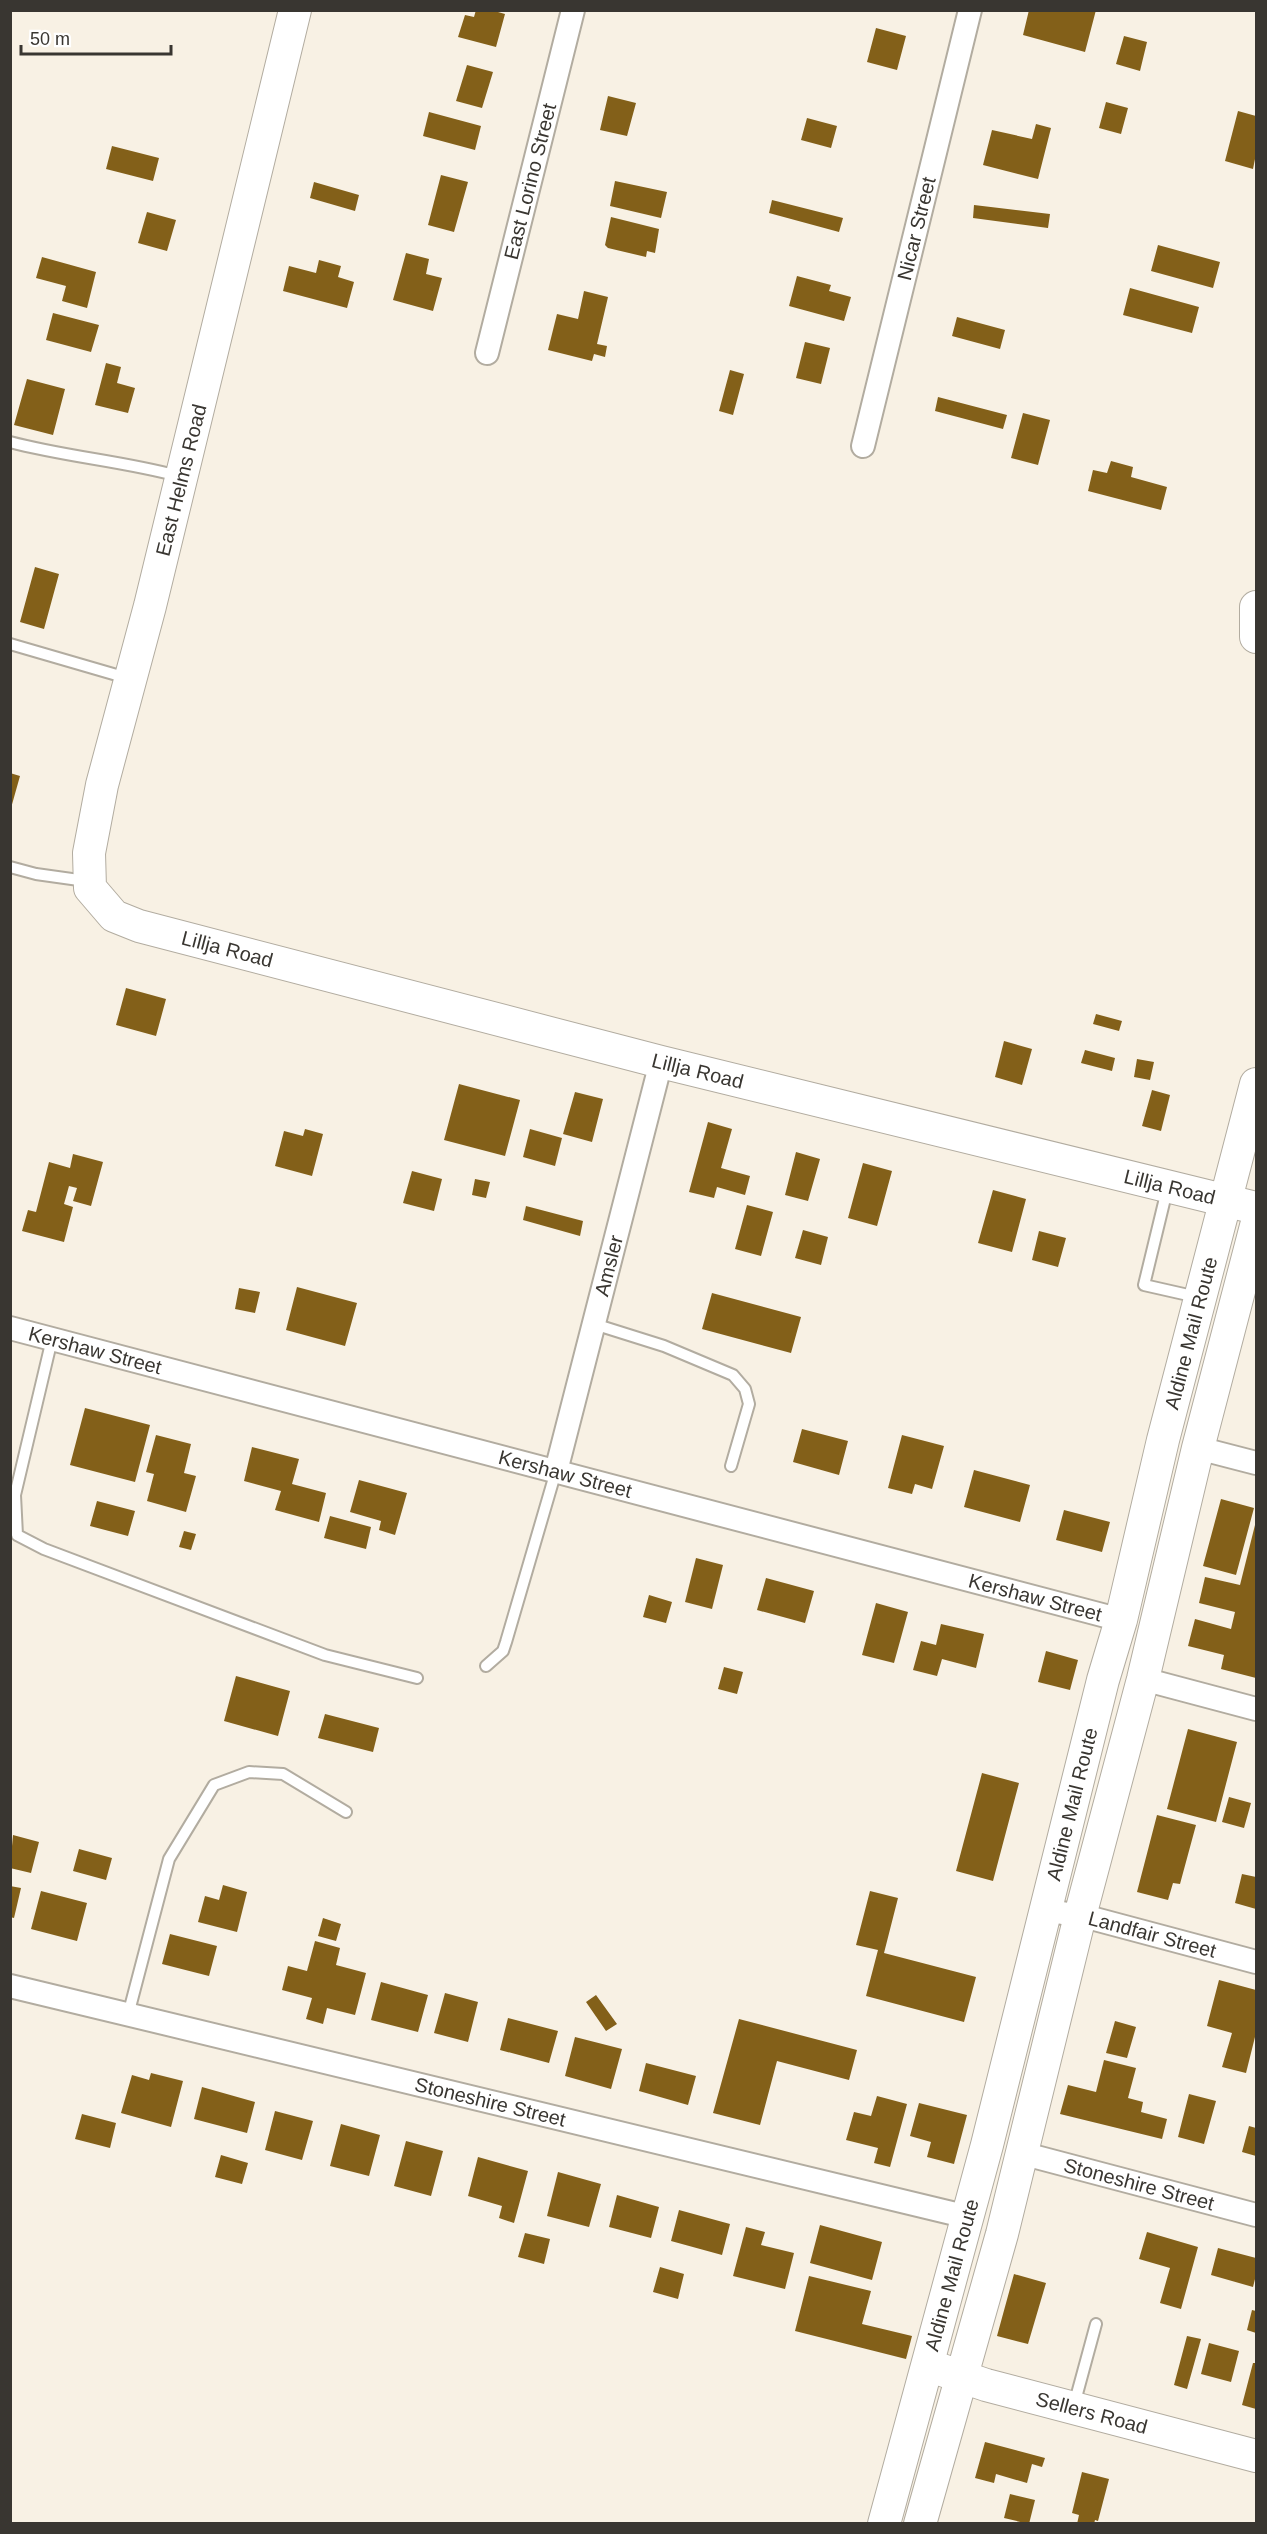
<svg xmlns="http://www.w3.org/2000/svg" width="1267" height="2534" viewBox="0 0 1267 2534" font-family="Helvetica,sans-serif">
<rect width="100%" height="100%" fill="#f8f1e4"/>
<!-- building -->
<path fill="#836019" d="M476 10H491L505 14 496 47 458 37 465 15 474 17Z
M1029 10H1096L1085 52 1023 35Z
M876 28 906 36 897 70 867 62Z
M1124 36 1147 42 1140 71 1116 64Z
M467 65 493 72 482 108 456 101Z
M608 96 636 103 627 136 600 130Z
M1106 102 1128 108 1121 134 1099 128Z
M1238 111 1256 116V154L1253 169 1225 161Z
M429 112 481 126 475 150 423 136Z
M807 118 837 126 831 148 801 140Z
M1036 124 1051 128 1038 179 983 165 992 130 1032 139Z
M112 146 159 158 153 181 106 169Z
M441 175 468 182 454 232 428 225Z
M615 181 667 192 661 218 610 206Z
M314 182 359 195 355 211 310 198Z
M772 200 843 218 839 232 769 213Z
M974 205 1050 214 1048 228 973 218Z
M147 212 176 220 167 251 138 243Z
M611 217 659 229 655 253 647 251 646 257 608 248 605 245Z
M1158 245 1220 262 1213 288 1151 271Z
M406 253 429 259 426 274 442 278 433 311 393 300Z
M42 257 96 272 87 308 62 301 66 286 36 278Z
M319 260 341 266 338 277 354 282 347 308 283 291 289 266 316 273Z
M797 276 831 285 829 291 851 297 844 321 789 306Z
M1130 288 1199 307 1192 333 1123 315Z
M584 291 608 297 597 344 607 346 605 357 594 354 592 361 548 350 557 314 578 319Z
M53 313 99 325 91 352 46 340Z
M957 317 1005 330 1000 349 952 336Z
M805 342 830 348 821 384 796 378Z
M106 363 121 367 117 383 135 388 128 413 95 405Z
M730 370 744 374 733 415 719 411Z
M27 379 65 389 53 435 14 425Z
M938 397 1007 415 1003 429 935 411Z
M1023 413 1050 420 1038 465 1011 458Z
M1111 461 1133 467 1131 477 1167 487 1161 510 1088 491 1093 470 1107 473Z
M35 567 59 574 44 629 20 622Z
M10 773 20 776 11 808H10Z
M126 988 166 999 156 1036 116 1025Z
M1096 1014 1122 1021 1119 1031 1093 1024Z
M1004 1041 1032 1049 1022 1085 995 1077Z
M1085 1050 1115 1058 1112 1071 1081 1063Z
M1137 1059 1154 1062 1150 1080 1134 1077Z
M459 1084 520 1100 505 1156 444 1140Z
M1152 1090 1170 1095 1161 1131 1142 1126Z
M575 1092 603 1099 592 1142 563 1134Z
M708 1122 732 1129 721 1168 750 1176 745 1195 717 1187 714 1198 689 1192Z
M305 1129 323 1134 312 1176 275 1166 284 1131 303 1136Z
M530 1129 562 1138 555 1166 523 1157Z
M796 1152 820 1159 808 1201 785 1195Z
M73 1154 103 1162 91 1206 73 1201 77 1188 69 1186 64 1204 73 1207 64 1242 22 1231 28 1210 36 1212 49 1162 70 1168Z
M863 1163 892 1171 877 1226 848 1218Z
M412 1171 442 1179 434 1211 403 1203Z
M475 1179 490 1182 486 1198 472 1195Z
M993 1190 1026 1199 1012 1252 978 1243Z
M747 1205 773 1212 761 1256 735 1249Z
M526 1206 583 1221 580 1236 523 1220Z
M803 1230 828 1237 821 1265 795 1258Z
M1039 1231 1066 1238 1058 1267 1032 1260Z
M297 1287 357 1303 345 1346 286 1330Z
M239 1288 260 1292 255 1313 235 1309Z
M712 1293 801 1317 791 1353 702 1329Z
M85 1408 150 1425 135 1482 70 1465Z
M802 1429 848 1441 839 1475 793 1462Z
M156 1435 191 1444 184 1473 196 1476 186 1512 147 1501 154 1474 146 1472Z
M902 1435 944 1446 932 1489 915 1484 912 1494 888 1488Z
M252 1447 299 1459 292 1484 326 1493 319 1522 275 1510 281 1491 244 1481Z
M974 1470 1030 1485 1020 1522 964 1507Z
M359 1480 407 1493 395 1535 379 1530 381 1521 350 1512Z
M1221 1499 1254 1508 1236 1575 1203 1566Z
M97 1501 135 1511 128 1536 90 1526Z
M1064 1510 1110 1522 1102 1552 1056 1540Z
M330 1516 371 1527 366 1549 324 1538Z
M1256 1521V1678L1221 1669 1224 1655 1188 1646 1195 1619 1231 1629 1235 1612 1199 1603 1205 1577 1240 1585Z
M184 1531 196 1534 191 1550 179 1547Z
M696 1558 723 1565 712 1609 685 1602Z
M766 1578 814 1591 805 1623 757 1610Z
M649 1595 672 1602 666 1623 643 1617Z
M876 1603 908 1612 894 1663 862 1655Z
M941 1624 984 1634 976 1668 942 1659 937 1676 913 1670 921 1641 936 1645Z
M1046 1651 1078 1660 1070 1690 1038 1682Z
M724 1667 743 1672 737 1694 718 1689Z
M236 1676 290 1691 278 1736 224 1721Z
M325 1714 379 1728 373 1752 318 1738Z
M1188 1729 1237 1742 1216 1822 1167 1809Z
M982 1773 1019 1783 993 1881 956 1871Z
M1229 1797 1251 1803 1244 1828 1222 1822Z
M1157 1815 1196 1825 1180 1884 1173 1883 1168 1900 1137 1892Z
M13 1835 39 1842 31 1873 10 1868Z
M79 1849 112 1858 106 1880 73 1871Z
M1242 1874 1256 1877V1909L1235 1903Z
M223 1885 247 1892 237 1932 198 1922 205 1896 219 1900Z
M10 1886 21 1888 14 1918 10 1917Z
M41 1891 87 1903 77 1941 31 1929Z
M870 1891 898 1898 884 1953 976 1977 964 2022 866 1996 878 1950 856 1945Z
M323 1918 341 1924 336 1941 318 1936Z
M170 1934 217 1946 209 1976 162 1964Z
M315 1941 340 1948 336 1965 366 1973 355 2015 327 2008 323 2024 306 2019 312 1998 282 1990 288 1966 307 1971Z
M1219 1980 1256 1990V2033L1246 2073 1222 2067 1232 2033 1207 2026Z
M381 1982 428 1995 418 2032 371 2020Z
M445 1993 478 2002 468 2042 434 2033Z
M596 1995 617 2024 606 2031 586 2002Z
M508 2018 558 2031 549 2063 500 2050Z
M739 2019 857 2050 849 2080 777 2061 760 2125 713 2113Z
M1115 2021 1136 2027 1127 2058 1106 2053Z
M575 2037 622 2049 611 2089 565 2076Z
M1104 2060 1136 2068 1128 2098 1143 2102 1141 2112 1167 2119 1162 2139 1060 2114 1068 2085 1096 2092Z
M646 2063 696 2076 688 2105 639 2091Z
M151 2073 183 2081 171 2127 121 2113 132 2075 149 2080Z
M202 2087 255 2102 247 2133 194 2119Z
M1189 2094 1216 2101 1204 2144 1178 2137Z
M877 2096 907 2104 890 2167 874 2163 878 2148 846 2140 854 2112 871 2116Z
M919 2103 967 2115 954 2164 927 2157 931 2142 910 2136Z
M275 2111 313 2121 302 2160 265 2150Z
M82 2114 116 2123 110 2148 75 2139Z
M341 2124 380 2135 369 2176 330 2166Z
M1249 2126 1256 2128V2156L1242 2152Z
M406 2141 443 2151 431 2196 394 2186Z
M221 2155 248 2163 242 2184 215 2177Z
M478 2157 528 2171 514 2223 499 2218 502 2206 468 2196Z
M558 2172 601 2184 589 2227 547 2216Z
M617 2195 659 2207 651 2238 609 2227Z
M679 2210 730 2224 722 2255 671 2241Z
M820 2225 882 2242 872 2280 810 2263Z
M746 2227 765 2232 761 2245 794 2253 785 2289 733 2276Z
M1147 2232 1198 2247 1181 2309 1160 2303 1170 2268 1139 2259Z
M525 2233 550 2239 544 2264 518 2257Z
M1218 2248 1256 2258V2275L1253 2287 1211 2275Z
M660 2267 684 2274 678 2299 653 2292Z
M1014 2274 1046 2283 1028 2344 997 2336Z
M809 2276 871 2291 862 2324 912 2336 906 2359 795 2331Z
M1252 2310 1256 2311V2333L1247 2330Z
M1187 2336 1201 2339 1187 2389 1174 2385Z
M1209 2343 1239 2351 1231 2382 1201 2374Z
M1253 2363H1256V2409L1242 2405Z
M985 2442 1045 2458 1042 2467 1032 2464 1027 2483 996 2474 994 2483 975 2478Z
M1082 2472 1109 2479 1098 2521 1095 2520 1094 2524H1077L1079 2515 1072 2513Z
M1010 2494 1035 2500 1029 2524 1004 2518Z"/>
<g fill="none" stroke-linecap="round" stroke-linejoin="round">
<!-- lane casing -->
<g stroke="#b2aca0" stroke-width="14">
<path id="lane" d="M10 442C66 457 123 461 178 476
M10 644 127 678
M10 867 36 874 86 881
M1167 1190 1144 1285 1197 1297
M594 1324 664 1346 733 1375 745 1389 749 1404 731 1466
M52 1339 15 1495 17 1535 44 1549 325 1655 417 1678
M486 1666 503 1651 506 1642 556 1471
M128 2015 169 1859 214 1785 249 1772 283 1774 346 1812
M1074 2405 1096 2324"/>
</g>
<!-- street casing -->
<g stroke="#b2aca0" stroke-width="26">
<g id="street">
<path id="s1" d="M487 353 573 10"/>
<path id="s2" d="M863 446 970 10"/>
<path id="s3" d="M10 1328 1121 1620"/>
<path d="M1198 1448 1256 1463"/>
<path id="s4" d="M556 1471 661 1062"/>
<path d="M1143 1679 1256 1709"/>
<path id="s5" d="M1045 1910 1091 1918 1256 1962"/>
<path id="s6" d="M10 1986 968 2217"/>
<path id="s7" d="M1021 2153 1256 2215"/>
</g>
</g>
<!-- secondary casing -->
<g stroke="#b2aca0" stroke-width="34">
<g id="secondary">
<path id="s8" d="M295 10 150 606 102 785 89 853 90 888 114 916 139 926 661 1062 1256 1208"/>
<path d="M1256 607V637"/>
<path id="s9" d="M939 2369 986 2385 1256 2456"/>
<path id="s10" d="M884 2524 987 2145 1103 1680 1121 1620 1163 1440 1256 1084"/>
<path d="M920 2524 1002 2234 1080 1916 1143 1679 1198 1448 1256 1226"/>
</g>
</g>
<!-- lane -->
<use href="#lane" stroke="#fff" stroke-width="10"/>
<!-- street -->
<use href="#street" stroke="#fff" stroke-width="22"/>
<!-- secondary -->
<use href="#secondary" stroke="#fff" stroke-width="32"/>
</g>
<g text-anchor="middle" stroke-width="6" stroke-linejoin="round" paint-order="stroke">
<!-- street labels -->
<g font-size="20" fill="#393631" stroke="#fff">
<text dy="7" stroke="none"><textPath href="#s1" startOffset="177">East Lorino Street</textPath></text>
<text dy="7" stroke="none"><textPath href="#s2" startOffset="224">Nicar Street</textPath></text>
<text transform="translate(181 480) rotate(-76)" y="7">East Helms Road</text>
<text dy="7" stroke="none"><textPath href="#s8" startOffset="1058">Lillja Road</textPath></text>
<text dy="7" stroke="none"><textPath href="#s8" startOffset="1544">Lillja Road</textPath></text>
<text dy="7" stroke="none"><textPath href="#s8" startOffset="2030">Lillja Road</textPath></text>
<text dy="7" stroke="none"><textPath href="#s4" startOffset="212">Amsler</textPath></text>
<text dy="7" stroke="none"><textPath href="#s10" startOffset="1230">Aldine Mail Route</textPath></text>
<text dy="7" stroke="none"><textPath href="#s3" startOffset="88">Kershaw Street</textPath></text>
<text dy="7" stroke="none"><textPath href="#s3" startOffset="574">Kershaw Street</textPath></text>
<text dy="7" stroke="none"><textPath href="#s3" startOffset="1060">Kershaw Street</textPath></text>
<text dy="7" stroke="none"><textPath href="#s10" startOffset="744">Aldine Mail Route</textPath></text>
<text dy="7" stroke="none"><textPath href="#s5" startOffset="110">Landfair Street</textPath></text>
<text dy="7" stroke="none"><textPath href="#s6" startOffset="494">Stoneshire Street</textPath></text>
<text dy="7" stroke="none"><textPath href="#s7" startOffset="122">Stoneshire Street</textPath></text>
<text dy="7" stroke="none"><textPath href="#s10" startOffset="258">Aldine Mail Route</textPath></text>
<text dy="7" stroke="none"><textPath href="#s9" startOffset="159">Sellers Road</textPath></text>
</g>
</g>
<!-- border -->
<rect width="1267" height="2534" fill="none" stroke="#393631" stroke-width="24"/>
<!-- scale -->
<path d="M21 45v9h150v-9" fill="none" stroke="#393631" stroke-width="3"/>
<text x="30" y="45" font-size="18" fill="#393631" stroke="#ffffff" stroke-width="4.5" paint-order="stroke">50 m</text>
</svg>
